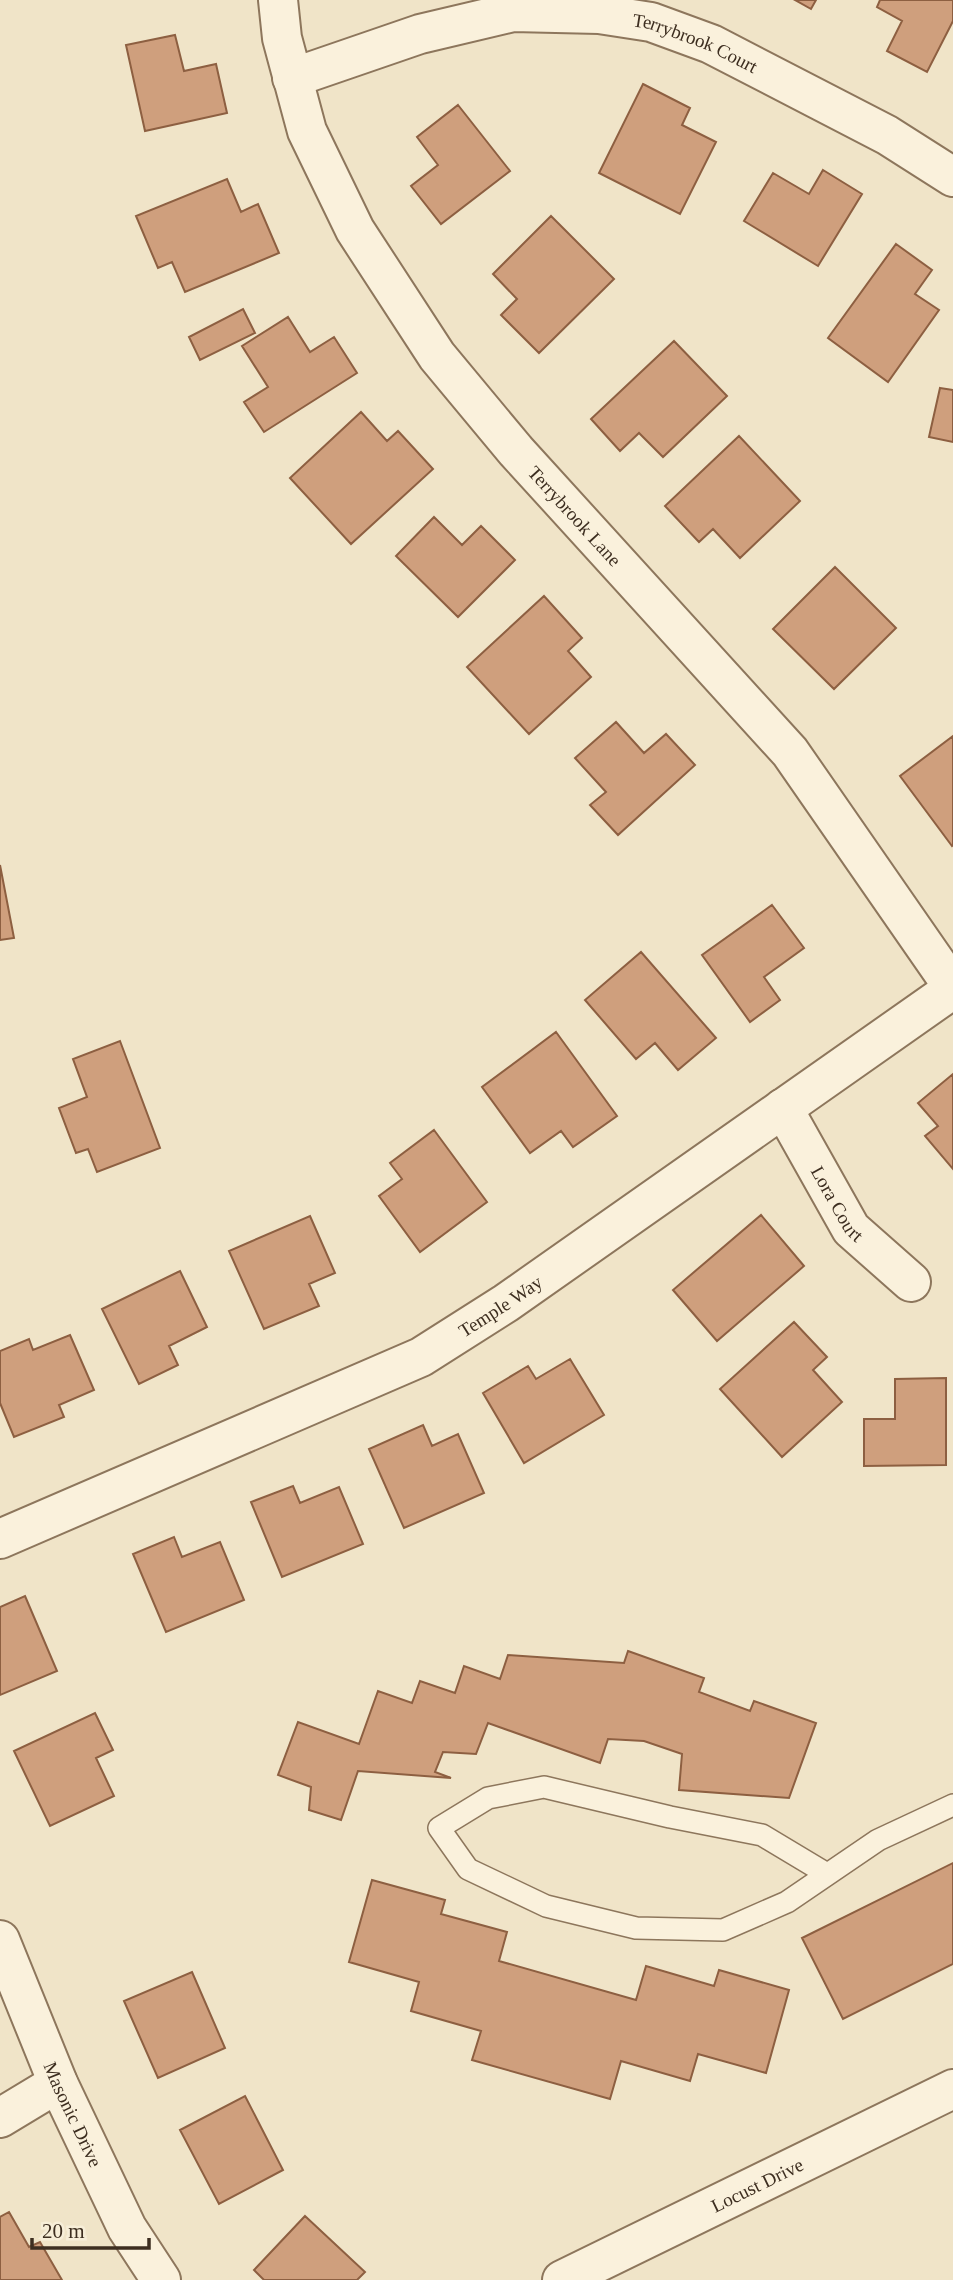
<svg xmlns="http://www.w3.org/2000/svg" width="953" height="2280" viewBox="0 0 953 2280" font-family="Georgia,serif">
<rect width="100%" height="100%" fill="#f0e4c8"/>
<!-- building -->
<path fill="#cf9f7d" stroke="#8d5f41" stroke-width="2" d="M795 0H816L811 9Z
M880 0H953V21L927 72 887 51 902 21 877 7Z
M175 35 184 71 216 64 227 113 145 131 126 45Z
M643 84 690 108 682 125 716 142 680 214 599 173Z
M458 105 510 171 441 224 411 186 438 165 417 137Z
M823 170 862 194 818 266 744 221 773 173 809 194Z
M227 179 241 212 258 204 279 253 185 292 172 262 158 268 136 216Z
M551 216 614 279 539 353 501 315 517 299 493 274Z
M896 244 932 270 915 294 939 310 888 382 828 338Z
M243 309 255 333 200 360 189 337Z
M288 317 310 352 334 337 357 373 264 432 244 402 268 387 242 346Z
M674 341 727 396 663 457 639 433 620 451 591 419Z
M940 388 953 390V442L929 437Z
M361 412 387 441 398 431 433 469 351 544 290 478Z
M739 436 800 501 740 558 713 529 699 542 665 506Z
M434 517 462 545 481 526 515 560 458 617 396 556Z
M835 567 896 628 834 689 773 629Z
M544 596 582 638 568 651 591 677 529 734 467 667Z
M616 722 644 753 666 734 695 765 618 835 590 805 606 792 575 758Z
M953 736V845L952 846 900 776Z
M0 865 14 938 0 940Z
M772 905 804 948 764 977 780 1000 750 1022 702 955Z
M641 952 716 1038 678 1070 655 1043 636 1059 585 1000Z
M556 1032 617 1116 573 1147 561 1131 530 1153 482 1087Z
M120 1041 160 1148 97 1172 88 1149 76 1153 59 1108 87 1097 73 1059Z
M953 1074V1169L925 1136 938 1126 918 1103Z
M434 1130 487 1202 420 1252 379 1196 402 1179 390 1163Z
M761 1215 804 1266 717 1341 673 1290Z
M310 1216 335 1273 309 1284 319 1306 264 1329 229 1251Z
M180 1271 207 1327 169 1346 178 1365 139 1384 102 1309Z
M794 1322 827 1357 813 1370 842 1402 782 1457 720 1389Z
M70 1335 94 1390 59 1405 64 1417 14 1437 0 1403V1351L29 1339 33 1350Z
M570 1359 604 1415 524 1463 483 1393 528 1366 536 1379Z
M946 1378V1465L864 1466V1419H895V1379Z
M423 1425 432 1446 458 1434 484 1493 404 1528 369 1449Z
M293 1486 300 1503 339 1487 363 1544 282 1577 251 1502Z
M174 1537 182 1557 220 1542 244 1600 166 1632 133 1554Z
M25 1596 57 1671 0 1695V1607Z
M628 1651 704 1678 699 1692 750 1711 754 1701 816 1723 789 1798 679 1790 682 1754 644 1741 608 1739 600 1763 488 1723 476 1754 443 1752 435 1772 451 1778 358 1771 341 1820 309 1810 311 1787 278 1775 298 1722 359 1744 378 1691 412 1703 420 1681 455 1693 464 1666 500 1679 508 1655 624 1663Z
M95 1713 113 1750 96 1758 114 1796 50 1826 14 1751Z
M953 1863V1964L843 2019 802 1938Z
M372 1880 445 1900 441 1914 507 1932 499 1961 636 2000 646 1966 714 1986 719 1970 789 1990 766 2073 698 2054 690 2081 621 2061 610 2099 472 2060 481 2031 411 2011 419 1982 349 1962Z
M192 1972 225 2048 158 2078 124 2001Z
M245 2096 283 2170 219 2204 180 2130Z
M9 2212 29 2247 40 2242 62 2280H0V2217Z
M305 2216 365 2272 357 2280H264L254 2270Z"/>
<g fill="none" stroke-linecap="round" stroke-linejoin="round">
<!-- service casing -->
<g stroke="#8d765c" stroke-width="24">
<path id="service" d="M827 1874 762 1835 670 1817 544 1787 488 1798 439 1828 468 1869 546 1906 636 1928 723 1930 787 1902 878 1840 953 1805"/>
</g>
<!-- minor casing -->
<g stroke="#8d765c" stroke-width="42">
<g id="minor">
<path id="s1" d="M278 0 282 38 307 131 355 230 437 356 516 451 790 752 953 987"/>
<path id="s2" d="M292 78 420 34 513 12 599 14 651 22 711 44 887 135 953 177"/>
<path id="s3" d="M783 1108 851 1229 911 1282"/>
<path id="s4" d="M0 1539 421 1357 506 1303 953 989"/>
<path id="s5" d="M0 1940 58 2083 127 2228 161 2280"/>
<path d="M0 2118 58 2083"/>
<path id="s6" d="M562 2280 953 2089"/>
</g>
</g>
<!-- service -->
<use href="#service" stroke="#faf1dc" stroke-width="21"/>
<!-- minor -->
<use href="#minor" stroke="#faf1dc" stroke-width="38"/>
</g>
<g text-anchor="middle" stroke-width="7" stroke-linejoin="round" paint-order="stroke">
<!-- street labels -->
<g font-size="19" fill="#3d2e20" stroke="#f7eed8">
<text dy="7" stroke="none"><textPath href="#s2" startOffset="418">Terrybrook Court</textPath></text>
<text dy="7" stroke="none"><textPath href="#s1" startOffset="606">Terrybrook Lane</textPath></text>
<text dy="7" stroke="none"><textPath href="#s3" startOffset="110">Lora Court</textPath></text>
<text dy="7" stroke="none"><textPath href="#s4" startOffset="553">Temple Way</textPath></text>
<text dy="7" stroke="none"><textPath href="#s5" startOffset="189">Masonic Drive</textPath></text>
<text dy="7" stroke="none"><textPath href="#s6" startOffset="217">Locust Drive</textPath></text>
</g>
</g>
<!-- scale -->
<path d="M32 2238v10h117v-10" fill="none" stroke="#3d2e20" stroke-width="3.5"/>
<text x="42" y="2238" font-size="21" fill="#3d2e20" stroke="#f7eed8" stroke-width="5" paint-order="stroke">20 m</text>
</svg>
